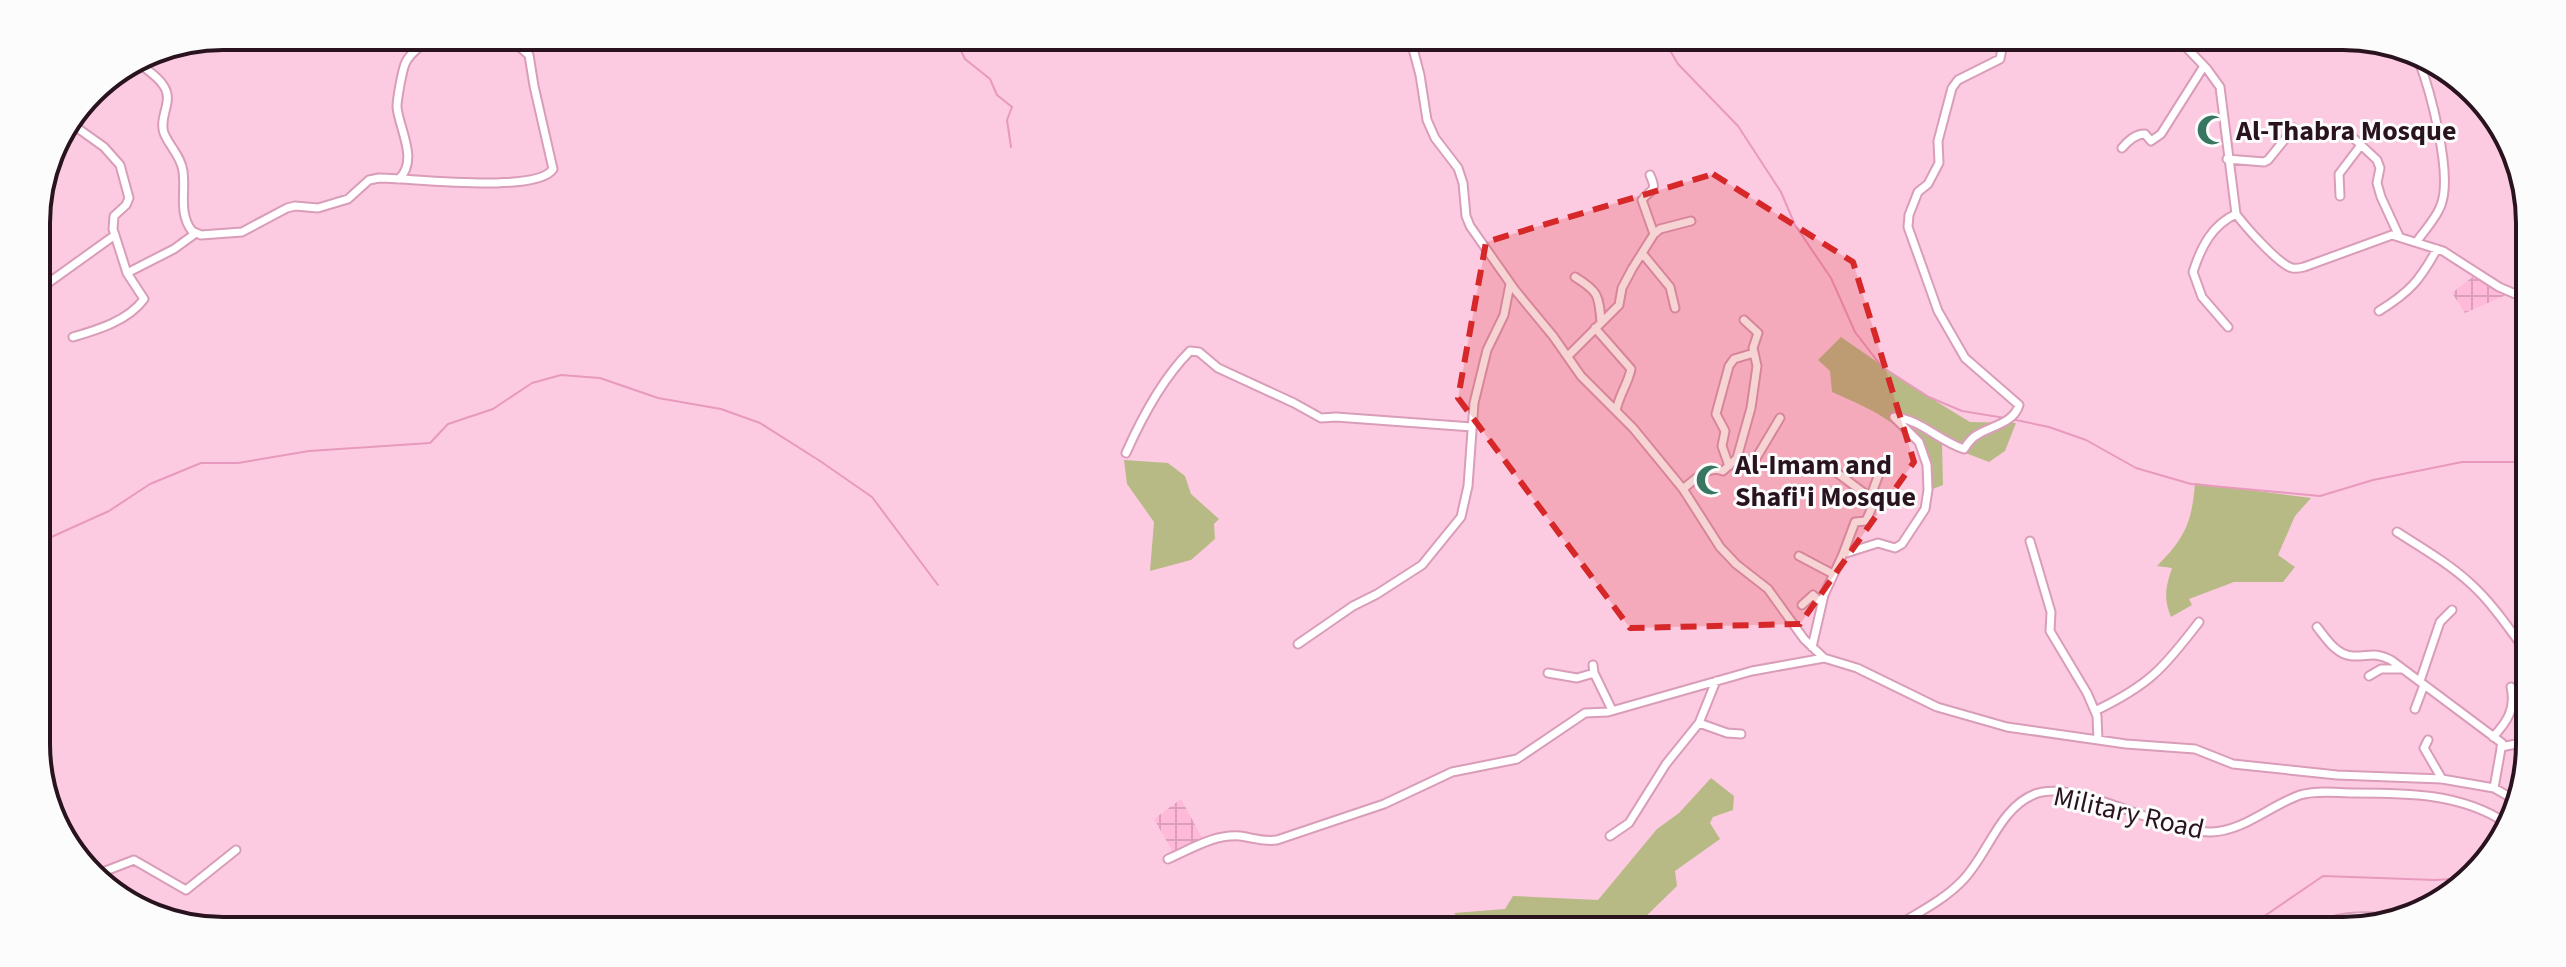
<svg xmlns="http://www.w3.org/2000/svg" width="2566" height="967" viewBox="0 0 2566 967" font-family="'Source Sans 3',sans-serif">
<defs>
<pattern id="industrial-grid" width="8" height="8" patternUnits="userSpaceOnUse" patternTransform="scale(2)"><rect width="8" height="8" fill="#ffbada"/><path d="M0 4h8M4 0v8" fill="none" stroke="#db9fbb"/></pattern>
</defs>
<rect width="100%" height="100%" fill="#fdcbe1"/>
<!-- industrial -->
<path fill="url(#industrial-grid)" d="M2475 275 2506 295 2465 313 2452 293Z
M1181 799 1205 843 1174 854 1154 819Z"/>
<!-- green -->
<path fill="#b8ba86" d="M1841 337 1916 389 1970 422 2016 423 2005 451 1989 462 1942 444 1943 485 1930 490C1928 480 1927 468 1923 459 1906 423 1866 407 1832 392L1830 371 1818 360Z
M1124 460 1168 463 1185 476 1191 494 1219 519 1214 524 1215 539 1191 560 1150 571 1154 522 1127 484Z
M2195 483 2311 498 2295 516 2278 555 2295 567 2283 582H2234L2189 599 2192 605 2171 617C2163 598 2166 586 2172 568L2157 566C2185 538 2192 522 2195 483Z
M1711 778 1734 796 1733 810 1713 817 1710 823 1720 839 1675 871 1677 886 1636 926C1603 914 1552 925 1517 927 1501 928 1484 927 1467 927L1454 913 1505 909 1513 896 1598 900 1657 829 1679 813Z"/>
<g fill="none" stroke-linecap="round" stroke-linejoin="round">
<!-- stream -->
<path stroke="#e899be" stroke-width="2" d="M955 39 965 59 990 79 997 95 1012 107 1007 120 1011 147
M1665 42 1678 64 1738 126 1781 192 1795 225 1831 278 1855 332 1882 367 1929 397 1962 411 2005 418
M2011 419 2049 427 2086 440 2136 468 2191 484 2320 496 2373 480 2462 462H2525
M38 543 109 511 150 484 201 463H238L309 451 430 443 448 424 493 409 532 383 561 375 600 378 658 398 721 409 760 423 820 461 872 497 938 585
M2244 930 2323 876 2435 880 2467 878"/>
<!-- minor casing -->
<g stroke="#d99db9" stroke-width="11">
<path id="minor" d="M1411 41 1420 75 1427 120 1435 138 1458 168 1463 183 1466 216 1470 226 1515 290 1553 336 1581 376 1633 428 1683 489 1720 547 1736 564 1768 589 1804 639 1824 658 1857 668 1937 707 2007 727 2126 744 2195 749 2233 764 2337 775 2442 779 2494 788 2520 803
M1303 44 1313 41
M2184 45 2207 69 2220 87 2236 214C2245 226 2278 264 2292 268 2296 269 2300 268 2304 267L2392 235 2443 251 2499 287 2527 299
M136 60C144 69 157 75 163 85 175 101 158 116 164 133 169 146 181 156 183 171 186 192 178 213 192 231L201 235 242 232 287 208 295 206 318 208 348 199 369 180 379 178C411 178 537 194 553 169L534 86 529 55 521 48 498 37
M69 122 104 147 120 165 129 198 126 205 114 216 113 229 127 273 144 299C128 321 97 330 73 337
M2347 132 2377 160 2380 168 2377 183 2381 197 2399 236
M2122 148C2128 141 2135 134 2145 134L2151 141 2161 134 2204 66
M2227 159 2264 162 2268 160 2294 128
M1650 175C1658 193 1651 188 1642 200L1654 234
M399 179C419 160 399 129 397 107 397 99 402 72 405 64 409 53 423 45 431 37
M2340 196 2339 174 2361 145
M2417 241C2425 230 2437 217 2441 205 2453 174 2430 89 2418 59
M1642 253 1670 287 1675 308
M127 273 174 249 196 233
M1575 277C1598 291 1599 295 1601 322
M37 291 115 235
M2379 311C2410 292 2420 280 2437 249
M2228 327 2202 297 2193 272C2201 247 2212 225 2236 214
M1595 328 1631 369C1628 384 1619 395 1616 411
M1568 356 1619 305 1622 288 1632 269 1654 234 1660 229 1691 221
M1126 453C1142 417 1162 379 1190 351L1199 352 1218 368 1294 403 1321 418 1336 417 1472 427
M1735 460H1755L1780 418
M1729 466 1722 446 1725 431 1716 414 1729 366 1734 359 1754 353
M1832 469 1876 502
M1683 489C1696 479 1707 465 1723 471L1737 458 1751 408 1757 366 1753 348 1758 333 1744 320
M1870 498 1882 466
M2397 532C2422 548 2448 563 2470 583 2490 601 2506 624 2522 646
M2030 541 2051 612 2050 631 2087 693 2097 716 2098 740
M1843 554 1855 522 1866 521 1873 505 1887 498
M1799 556 1833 574
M1802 605 1813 595 1822 603
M2317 627C2326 638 2336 655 2352 656 2368 657 2374 651 2391 660L2502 743 2494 788
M1298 644 1353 606 1377 594 1422 565 1461 517 1468 486 1474 403 1487 350 1504 315 1510 284
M1812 647 1824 595 1843 554 1878 543 1895 548 1902 544 1925 509 1928 490 1927 465 1919 442 1894 417C1920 419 1939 441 1964 449 1968 443 1971 438 1977 435 1991 426 2014 423 2019 405L1965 358 1938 311 1908 227 1909 215 1918 192 1928 184 1939 163 1938 141 1952 88 1958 80 2000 59 2002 49 2000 44
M1593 665 1594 673 1612 710
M1548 673 1577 678 1594 673
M2369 676 2381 669H2401
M2420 681 2440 622 2452 610
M2415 709 2424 685
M2095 711C2149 685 2163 669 2199 622
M1699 723 1727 733 1741 734
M2493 737C2507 722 2516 709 2511 687
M2428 740 2424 748 2442 779
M2501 747 2521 743
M1610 836 1629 823 1666 764 1699 723 1716 681
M1168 859C1191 849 1214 834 1240 836 1254 838 1262 842 1277 840L1384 804 1452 772 1517 759 1585 713 1608 712 1752 671 1824 658
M95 875 134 860 186 890 236 850
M1892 929C1915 914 1943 901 1962 881 1988 855 1999 808 2035 794 2077 778 2162 833 2211 832 2244 831 2269 806 2300 795 2316 790 2337 793 2354 793 2407 793 2461 793 2506 823
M2310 930C2335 916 2360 915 2388 918"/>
</g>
<!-- minor -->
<use href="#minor" stroke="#fff" stroke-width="7"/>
</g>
<!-- marked area -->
<path fill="#d62828" fill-opacity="0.2" stroke="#d62828" stroke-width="6" stroke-dasharray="16 10" stroke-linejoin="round" d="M1713 174 1853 262 1914 462 1800 624 1630 628 1458 398 1486 242Z"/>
<!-- icons -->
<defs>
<g id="mosque-bare" transform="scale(2.4)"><path d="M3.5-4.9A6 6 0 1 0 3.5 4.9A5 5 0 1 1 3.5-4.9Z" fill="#387662" stroke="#fcfcfc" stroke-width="2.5" paint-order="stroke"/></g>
</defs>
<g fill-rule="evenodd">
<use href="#mosque-bare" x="2212" y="130"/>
<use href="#mosque-bare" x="1711" y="480"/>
</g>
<g text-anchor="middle" stroke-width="6" stroke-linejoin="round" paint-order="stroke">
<!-- poi labels -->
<g font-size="28" font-weight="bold" fill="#29131e" stroke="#fcfcfc" text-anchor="start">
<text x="2236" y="140">Al-Thabra Mosque</text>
<text x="1735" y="474">Al-Imam and<tspan x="1735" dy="32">Shafi'i Mosque</tspan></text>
</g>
<!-- street labels -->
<g font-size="28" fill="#29131e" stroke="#fcfcfc">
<text transform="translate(2129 812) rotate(13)" y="10">Military Road</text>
</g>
</g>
<!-- crop -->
<path d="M0 0H2566V967H0ZM223 50H2343A173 173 0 0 1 2516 223V744A173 173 0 0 1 2343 917H223A173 173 0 0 1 50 744V223A173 173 0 0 1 223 50Z" fill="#fcfcfc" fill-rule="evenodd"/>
<path fill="none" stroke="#29131e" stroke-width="4" d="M223 50H2343A173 173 0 0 1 2516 223V744A173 173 0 0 1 2343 917H223A173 173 0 0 1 50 744V223A173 173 0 0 1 223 50Z"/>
</svg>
